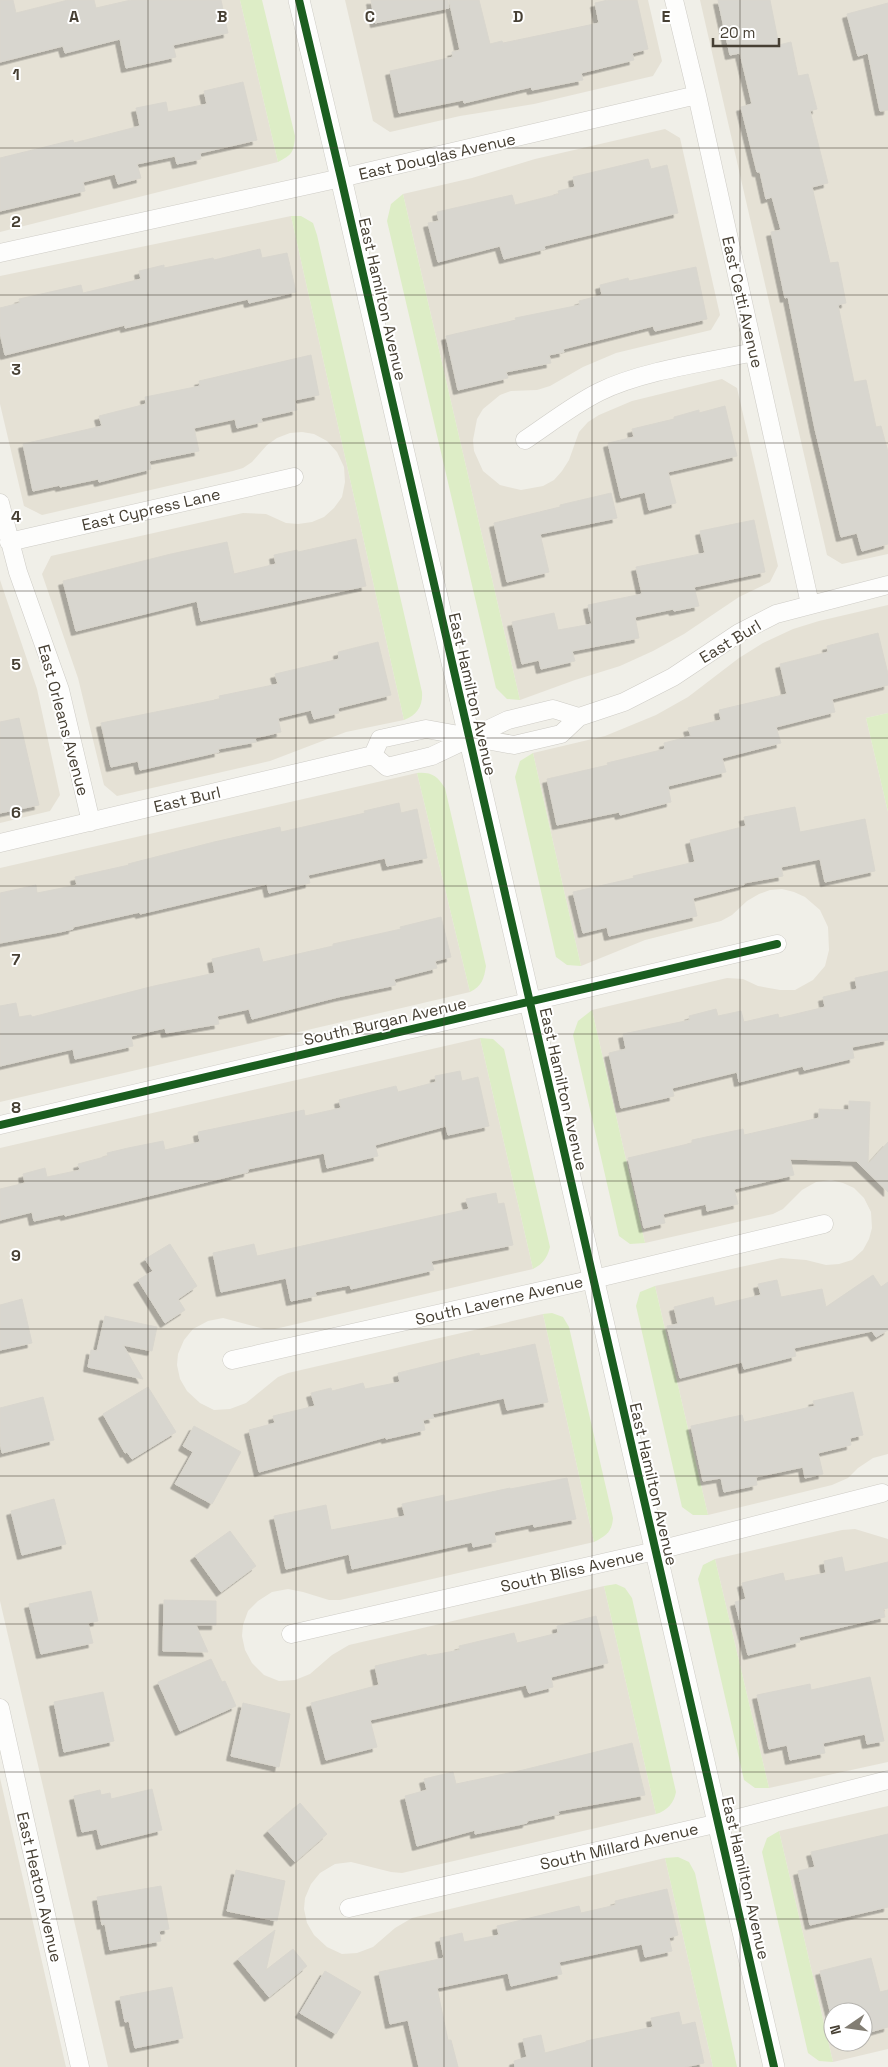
<svg xmlns="http://www.w3.org/2000/svg" width="888" height="2067" viewBox="0 0 888 2067" font-family="'Space Grotesk',sans-serif">
<defs>
<filter id="shadow"><feDropShadow dx="-4.5" dy="4.5" stdDeviation="0" flood-color="#0004"/></filter>
</defs>
<rect width="100%" height="100%" fill="#f0efe8"/>
<!-- residential -->
<path fill="#e5e1d5" fill-rule="evenodd" d="M0 0H240L278 162 0 232Z
M345 0H648L662 61 653 76 534 104 460 116 390 132 373 121Z
M700 0H888V554L842 564 827 555Z
M665 129 680 138 720 315 711 330 616 353 583 367 550 386 537 390 511 391 500 395 483 409 477 419 473 440 474 451 483 471 500 485 521 490 543 486 554 480 562 471 569 460 579 432 588 422 599 415 632 401 722 379 737 388 778 566 770 582 739 597 684 634 653 651 620 666 575 680 520 700 403 194 472 178 535 159Z
M291 216 404 720 346 732 270 761 117 796 104 785 78 678 42 574 51 556 243 513 266 514 286 523 298 524 312 522 324 517 334 508 342 497 345 482 344 467 337 452 327 441 314 434 302 432 290 433 277 438 267 445 252 462 243 468 233 471 42 515 24 506 0 404V276Z
M0 580 37 689 60 795 50 811 0 823Z
M888 605V713L866 718 888 812V1454L873 1458 858 1468 848 1478 832 1485 708 1515 655 1286 781 1258 806 1260 826 1265 839 1264 852 1260 863 1250 869 1239 872 1228 871 1212 864 1198 854 1188 843 1183 831 1180 816 1182 802 1190 783 1209 773 1214 645 1243 592 1010 727 978 743 979 758 986 780 990H795L813 980 825 966 829 950 828 927 820 910 805 897 794 892 782 889 770 890 759 894 747 901 732 915 721 921 645 940 581 966 533 753 605 736 656 715 688 697 739 658 763 643 793 629 819 621Z
M417 773 470 992 0 1102V868Z
M480 1038 533 1269 275 1329H264L223 1318 208 1321 193 1329 184 1340 178 1354 177 1365 180 1379 187 1391 200 1403 214 1410 230 1409 246 1403 278 1377 288 1373 543 1314 594 1542 340 1600H329L303 1592 288 1589 272 1592 258 1601 248 1611 243 1625 242 1636 245 1650 252 1663 264 1675 279 1681 295 1680 310 1674 332 1655 349 1645 604 1586 656 1814 402 1873 391 1872 351 1862 335 1864 320 1873 311 1884 305 1898 304 1909 307 1923 314 1935 327 1947 342 1954 357 1953 373 1947 395 1928 412 1918 665 1858 713 2067H108L0 1601V1148Z
M855 1529 888 1539V1762L769 1788 715 1559 842 1530Z
M0 1778 66 2067H0Z
M888 1806V2049L833 2062 779 1831ZM833 2012H863V2042H833Z"/>
<!-- green -->
<path fill="#ddedc6" d="M240 0H262L295 136C294 152 292 155 278 162Z
M403 194 520 700 507 699 496 688 387 221 391 204Z
M291 216H301L313 223 317 235 422 692C423 705 418 715 404 720Z
M888 713V812L866 718Z
M533 753 581 966 567 965 556 957 515 777 520 761Z
M417 773C432 772 437 776 445 788L486 966C484 979 482 986 470 992Z
M592 1010 645 1243 630 1244 619 1236 573 1035 578 1021Z
M480 1038 493 1039 504 1049 550 1247C547 1258 543 1264 533 1269Z
M655 1286 708 1515H693L682 1507 636 1306 640 1292Z
M552 1313 563 1317 569 1327 613 1518C612 1532 606 1536 594 1542L543 1314Z
M715 1559 769 1788H755L744 1780 698 1579 703 1565Z
M616 1584 625 1588 632 1598 676 1792C674 1803 667 1811 656 1814L604 1586Z
M779 1831 833 2062 819 2061 808 2053 762 1852 767 1838Z
M678 1857 689 1862 695 1873 737 2067H713L665 1858Z"/>
<!-- building -->
<path fill="#d8d6cf" stroke="#d9d6ce" filter="url(#shadow)" d="M0 0H13L16 13 68 0H94L96 8 131 0H221L228 33 173 45 176 57 126 68 120 39 65 53 63 46 0 62Z
M371 0H448L449 8 375 23Z
M449 0H479L490 44 502 41 503 43 599 23 595 3 608 0H637L648 49 632 53 634 60 581 73 583 80 532 90 531 87 464 103 463 100 399 113 390 71 453 57 452 52 460 50Z
M718 0H770L779 45 791 42 798 76 808 74 817 109 810 111 828 183 812 187 830 263 838 262 846 303 838 305 854 382 866 380 876 427 881 426 888 452V544L862 551 857 533 841 537 815 429 788 297 785 298 771 232 781 230 772 197 766 199 760 172H757L741 107 752 104 740 53 730 55Z
M888 3V110L880 111 868 53 858 56 847 14Z
M243 82 257 140 200 153 201 159 177 164 175 156 137 164 141 178 118 184 115 174 83 182 85 191 0 211V158L73 140 74 143 140 126 136 108 166 102 168 112 207 104 204 91Z
M648 159 651 169 667 165 678 213 544 246 545 249 504 259 500 246 438 262 428 223 439 221 437 212 512 195 515 205 559 194 558 191 575 187 573 177Z
M260 249 262 258 287 253 296 292 249 303 248 299 125 328V325L5 355 0 333V308L20 303 19 299 81 285 83 293 141 279 139 271 164 265V268L213 258 214 260Z
M696 267 707 319 655 331 653 326 563 349 564 352 549 355 551 363 506 372 508 378 458 390 446 336 516 320 515 318 580 305 579 301 602 295 600 285 628 278 629 281Z
M311 355 319 395 295 400 297 410 261 418 262 422 237 428 235 419 194 428 199 451 149 461 151 469 99 482 98 479 60 487V485L33 491 23 444 102 426 99 416 146 404 145 397 200 386 199 381Z
M725 406 737 456 668 472 676 503 649 510 645 492 621 498 608 443 634 437 632 429 674 419V417L699 410V413Z
M611 493 617 518 540 534 549 572 507 582 494 523 560 507V505Z
M754 520 765 572 694 587 699 606 674 611 673 609 635 617 639 638 572 651 575 661 541 669 539 660 522 664 512 622 554 613 558 630 592 624 588 605 642 594 636 567 705 553 700 531Z
M356 539 366 586 201 621 197 601 76 631 63 581 171 554 227 542 234 574 276 564 274 555 297 550 298 552Z
M878 633 888 674V685L832 699 835 712 776 727 781 743 722 758 726 772 668 786 671 802 620 815 619 812 557 825 547 779 608 765 607 763 665 749 664 743 691 736 688 728 721 720 719 710 787 694 780 664 828 652 827 646Z
M378 642 391 695 338 708 339 713 314 719 311 710 278 718 281 732 255 738 256 742 218 749 219 752 140 770 138 761 111 767 101 723 220 699 219 696 278 684 275 674 339 659 338 652Z
M19 718 39 805 0 813V722Z
M399 803 401 813 417 809 427 858 387 866 385 858 308 875 310 883 269 893 267 884 140 914V912L73 927V929L60 932 0 943V893L36 885 37 893 77 885 75 877 129 865 128 864 214 842 280 827 281 832 365 813 364 811Z
M795 807 800 832 865 819 875 871 825 882 820 859 781 867 783 876 744 883V885L693 898 697 916 609 936 607 927 583 933 573 892 634 878 633 876 695 862 690 840 746 826 744 817Z
M441 917 451 957 435 961 437 968 394 979 396 985 338 997 252 1019 249 1009 217 1016 219 1024 166 1033 165 1028 131 1036 133 1046 75 1059 73 1049 0 1066V1006L16 1003 19 1017 31 1015 32 1017 154 986 215 973 212 959 259 948 263 962 333 946V944L401 929 400 927Z
M888 971V1040L852 1047 854 1058 804 1070 803 1066 739 1082 737 1072 672 1088 674 1096 621 1108 609 1053 626 1049 623 1034 690 1020 689 1016 716 1009 718 1016 741 1011 744 1022 778 1014 779 1018 825 1007 823 997 857 989 855 978Z
M460 1071 462 1081 478 1077 489 1126 448 1135 446 1126 375 1145 378 1156 327 1168 324 1153 248 1169V1172L65 1216V1214L34 1221 32 1212 0 1220V1189L25 1183 23 1174 45 1168 47 1177 80 1170 78 1164 108 1156 107 1153 128 1148 163 1141 165 1150 200 1142 198 1132 304 1110 305 1116 341 1108 339 1100 396 1086 398 1092 436 1082 435 1076Z
M849 1101 870 1102 868 1164 888 1142V1192L856 1161 790 1159 794 1175 734 1189 738 1204 707 1211 706 1204 663 1214 665 1223 644 1228 628 1158 692 1143V1140L743 1129 744 1135 819 1118V1109L849 1110Z
M496 1193 498 1204 504 1203 513 1245 431 1261 434 1270 351 1289 350 1285 315 1292 316 1296 291 1301 286 1278 221 1292 213 1253 254 1244 257 1256 469 1209 466 1199Z
M170 1244 197 1286 178 1299 185 1310 165 1323 138 1280 153 1271 145 1259Z
M873 1275 881 1287 888 1282V1330L876 1337 872 1331 794 1348 796 1356 744 1369 742 1362 680 1378 667 1326 678 1324 674 1307 713 1297 715 1306 761 1295 758 1284 777 1280 781 1297 822 1289 826 1307Z
M22 1299 32 1343 0 1350V1305Z
M105 1316 157 1327 152 1351 123 1345 143 1379 88 1367 91 1350 97 1351Z
M535 1344 548 1402 507 1410 504 1398 432 1414 434 1418 423 1420 425 1430 386 1439V1437L259 1472 249 1430 275 1423 273 1416 315 1406 311 1393 331 1388 332 1391 363 1383 365 1389 400 1382 398 1373 479 1353 480 1356Z
M148 1387 176 1432 132 1459 127 1452 125 1453 103 1414Z
M853 1392 863 1435 850 1438 851 1445 818 1453 823 1474 805 1478 803 1467 756 1477 757 1485 724 1492 721 1478 703 1481 691 1426 742 1415 744 1422 815 1406 813 1401Z
M43 1397 54 1440 2 1453 0 1443V1408Z
M194 1426 241 1452 212 1504 175 1484 193 1452 183 1446Z
M567 1478 576 1519 534 1527 533 1524 494 1532 496 1542 473 1547 472 1542 352 1569 349 1554 286 1569 274 1516 326 1505 331 1530 405 1516 402 1504 444 1495 445 1502 510 1488V1489Z
M54 1499 66 1544 22 1555 11 1511Z
M230 1531 256 1566 221 1592 195 1556Z
M842 1557 845 1572 888 1562V1608L883 1609 885 1617 799 1637 800 1642 748 1655 735 1602 746 1599 742 1583 783 1573 785 1581 826 1573 824 1561Z
M91 1591 98 1621 88 1623 93 1643 41 1654 29 1604Z
M164 1600 216 1601V1625H196L208 1652 163 1651Z
M596 1616 608 1663 551 1677 553 1687 529 1693 526 1685 370 1720 377 1747 326 1760 311 1703 379 1685 375 1666 426 1654 427 1656 460 1650 459 1646 514 1633 517 1643 558 1633 557 1626Z
M211 1659 222 1682 225 1681 236 1706 180 1731 158 1682Z
M870 1677 884 1741 867 1744 865 1734 823 1743 825 1753 790 1760 787 1745 769 1749 757 1695 810 1684 811 1690Z
M103 1692 114 1741 64 1752 54 1702Z
M243 1703 290 1714 279 1767 231 1756Z
M632 1743 645 1795 558 1811 559 1814 527 1821V1823L475 1834V1830L417 1846 405 1796 427 1790 424 1779 453 1772 456 1784 523 1770Z
M152 1789 162 1830 101 1845 97 1829 82 1832 74 1796 100 1790 101 1795 110 1793 111 1799Z
M300 1803 327 1834 295 1862 268 1831Z
M888 1834V1907L810 1925 798 1871 815 1867 811 1852Z
M236 1870 285 1881 277 1921 227 1911Z
M161 1886 169 1929 159 1931 161 1941 110 1950 105 1924 102 1925 97 1897Z
M667 1889 678 1935 669 1938 672 1951 645 1957 642 1944 559 1962 562 1974 511 1986 508 1973 437 1988 448 2040H451L458 2067H419L408 2020 390 2024 379 1972 444 1958 440 1938 462 1933 464 1942 499 1935 497 1926 579 1906 581 1913 616 1905 615 1901Z
M275 1930 266 1970 293 1949 307 1966 269 1997 238 1959Z
M871 1958 880 1992 888 1990V2027L863 2034V2012H833V2023L820 1971Z
M325 1971 361 1992 336 2034 300 2013Z
M172 1987 183 2038 135 2048 129 2021 125 2022 120 1997Z
M679 2012 682 2025 695 2022 704 2063 685 2067H515L514 2061 527 2057 523 2039 541 2035 545 2053 586 2042V2041L653 2027 651 2018Z"/>
<g fill="none" stroke-linecap="round" stroke-linejoin="round">
<!-- minor casing -->
<g stroke="#ceccc6" stroke-width="19">
<path id="minor" d="M674 0 697 95 810 604
M0 253 341 178 697 95
M525 440C549 424 573 405 599 392 641 371 707 362 754 352
M0 503 18 572 60 690 91 822
M9 542 294 477
M373 755 380 739 426 729 514 745 561 734 579 717 624 702 673 677 739 633 776 614 888 585
M373 755 387 767 432 756 508 720 553 709 579 717
M0 843 373 755
M0 1125 777 944
M232 1360 594 1279 824 1224
M291 1634 655 1551 882 1493
M0 1708 80 2067
M349 1908 719 1823 888 1780"/>
</g>
<!-- tertiary casing -->
<g stroke="#ceccc6" stroke-width="22">
<path id="tertiary" d="M299 0 341 178 774 2067"/>
</g>
<!-- minor -->
<use href="#minor" stroke="#fdfdfc" stroke-width="18"/>
<!-- tertiary -->
<use href="#tertiary" stroke="#fdfdfc" stroke-width="21"/>
<!-- cycleway casing -->
<g stroke="#fff" stroke-width="11">
<path id="cycleway" d="M299 0 341 178 774 2067
M0 1125 777 944"/>
</g>
<!-- cycleway -->
<use href="#cycleway" stroke="#1b5e20" stroke-width="8"/>
</g>
<!-- grid -->
<path fill="none" stroke="#474034" stroke-width="1" stroke-opacity="0.55" d="M148 0V2067M296 0V2067M444 0V2067M592 0V2067M740 0V2067M0 148H888M0 295H888M0 443H888M0 591H888M0 738H888M0 886H888M0 1034H888M0 1181H888M0 1329H888M0 1476H888M0 1624H888M0 1772H888M0 1919H888"/>
<g text-anchor="middle" stroke-width="4" stroke-linejoin="round" paint-order="stroke">
<!-- street labels -->
<g font-size="16" fill="#474034" stroke="#fff">
<text transform="translate(437 156) rotate(-13)" y="6">East Douglas Avenue</text>
<text transform="translate(383 299) rotate(77)" y="6">East Hamilton Avenue</text>
<text transform="translate(743 302) rotate(77)" y="6">East Cetti Avenue</text>
<text transform="translate(151 509) rotate(-13)" y="6">East Cypress Lane</text>
<text transform="translate(730 641) rotate(-31)" y="6">East Burl</text>
<text transform="translate(473 694) rotate(77)" y="6">East Hamilton Avenue</text>
<text transform="translate(64 720) rotate(75)" y="6">East Orleans Avenue</text>
<text transform="translate(187 799) rotate(-13)" y="6">East Burl</text>
<text transform="translate(385 1021) rotate(-13)" y="6">South Burgan Avenue</text>
<text transform="translate(564 1089) rotate(77)" y="6">East Hamilton Avenue</text>
<text transform="translate(499 1300) rotate(-13)" y="6">South Laverne Avenue</text>
<text transform="translate(654 1484) rotate(77)" y="6">East Hamilton Avenue</text>
<text transform="translate(572 1570) rotate(-13)" y="6">South Bliss Avenue</text>
<text transform="translate(619 1846) rotate(-13)" y="6">South Millard Avenue</text>
<text transform="translate(746 1878) rotate(77)" y="6">East Hamilton Avenue</text>
<text transform="translate(40 1887) rotate(77)" y="6">East Heaton Avenue</text>
</g>
</g>
<g font-size="16" text-anchor="middle" font-weight="bold" fill="#474034" stroke="#fff" stroke-width="4" stroke-linejoin="round" paint-order="stroke">
<text x="74" y="22">A</text>
<text x="222" y="22">B</text>
<text x="370" y="22">C</text>
<text x="518" y="22">D</text>
<text x="666" y="22">E</text>
<text x="16" y="80">1</text>
<text x="16" y="227">2</text>
<text x="16" y="375">3</text>
<text x="16" y="522">4</text>
<text x="16" y="670">5</text>
<text x="16" y="818">6</text>
<text x="16" y="965">7</text>
<text x="16" y="1113">8</text>
<text x="16" y="1261">9</text>
</g>
<!-- north arrow -->
<g transform="translate(848 2027) rotate(257)"><circle r="24" fill="#ffffff" stroke="#b5b3ae"/>
<path d="M0-4L9 19L0 12L-9 19Z" fill="#827d73"/>
<text y="-8" font-size="14" font-weight="bold" text-anchor="middle" fill="#474034">N</text>
</g>
<!-- scale -->
<path d="M713 38v8h66v-8" fill="none" stroke="#474034" stroke-width="2.5"/>
<text x="720" y="38" font-size="15" fill="#474034" stroke="#ffffff" stroke-width="4" paint-order="stroke">20 m</text>
</svg>
